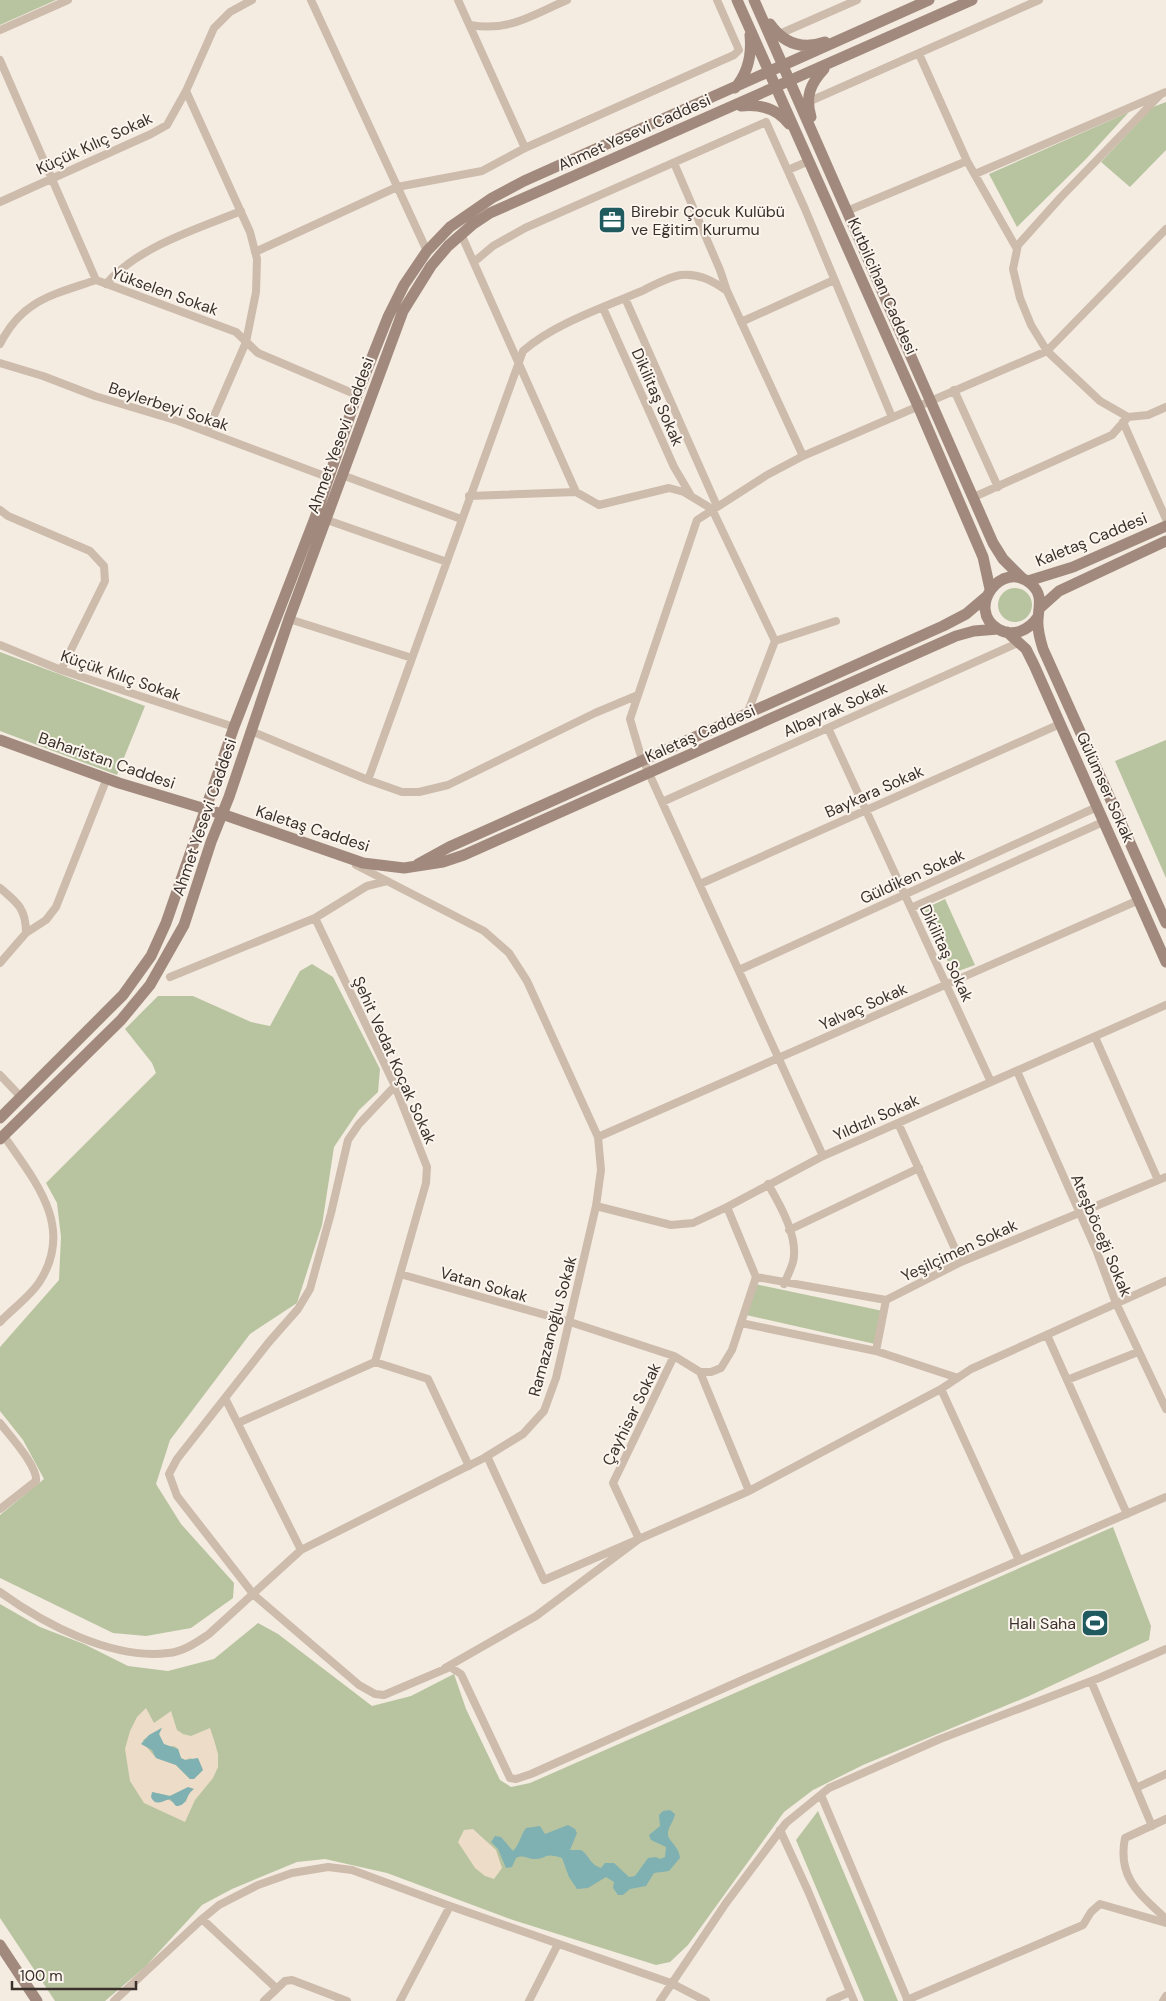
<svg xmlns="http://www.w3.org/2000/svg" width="1166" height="2001" viewBox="0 0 1166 2001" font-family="'DM Sans',sans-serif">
<rect width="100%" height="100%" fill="#f4ebe1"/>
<!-- green -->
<path fill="#b8c4a0" d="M0 0H56L0 25Z
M1166 102V150L1130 187 1101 162 1153 107Z
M1129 112 1086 159 1017 227 989 174Z
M998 605a17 17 0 1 1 34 0a17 17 0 1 1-34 0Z
M0 652 145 706 117 775 0 731Z
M1166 740V878L1115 761Z
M945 899 975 965 953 973 924 909Z
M312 964 333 977 380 1069 378 1092 359 1110 334 1147 322 1225 297 1303 250 1334 170 1440 156 1484 181 1524 234 1583 233 1598 191 1628 146 1636 113 1633 0 1578V1515L44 1479 23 1440 0 1411V1347L59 1280 61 1237 57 1203 46 1183 156 1073 152 1063 125 1029 158 996H193L251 1022 270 1026 300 971Z
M755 1284 883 1311 875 1344 746 1315Z
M1113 1527 1151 1626 1149 1640 1029 1696 863 1765 813 1790 784 1812 688 1945 670 1962 656 1965 513 1920 387 1873 325 1859 297 1862 232 1889 202 1905 145 1967 105 2001H55L0 1918V1604L40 1627 84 1644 128 1666 168 1671 214 1659 258 1623 278 1634 372 1706 411 1696 454 1674 466 1709 500 1780 511 1787 530 1783Z
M818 1811 898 2001H864L796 1840Z"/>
<!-- plaza -->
<path fill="#ecdcc8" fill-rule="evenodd" d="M146 1708 154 1723 171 1711 177 1730 183 1734 191 1736 210 1728 214 1740 218 1754V1767L213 1778 195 1800 185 1822 144 1803 130 1781 125 1749 130 1731 137 1717ZM161 1728 159 1734 160 1740 167 1747 174 1746 178 1749 181 1758 185 1760 191 1758 199 1774 190 1779 176 1765 156 1758 145 1745 143 1740ZM193 1789 189 1792 186 1802H173L152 1792 170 1796 183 1790Z
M473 1829 496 1850 502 1868 494 1879 485 1876 475 1868 458 1842 464 1830Z"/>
<!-- water -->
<path fill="#7fb0b2" d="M162 1728 159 1734 164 1744 178 1749 181 1758 185 1760 198 1758 203 1770 194 1779H190L176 1765 156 1758 152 1750 141 1744 149 1735Z
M188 1787 194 1789C185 1795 188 1806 176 1806L170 1799C162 1801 156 1807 151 1797L152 1792 170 1796Z
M670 1810 675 1814C674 1821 668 1827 668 1833 667 1841 679 1845 680 1858L669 1871 654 1873 646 1886 630 1889 623 1895H618L613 1888 614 1882 606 1877 588 1888 577 1889 569 1877 562 1858C543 1852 548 1859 535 1859 527 1859 524 1854 516 1858L512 1867 506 1868 498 1849 491 1842 495 1836 501 1837 513 1851C520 1844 520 1836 526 1828L540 1826 545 1834 568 1825 575 1829 577 1833 570 1850H581C590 1856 590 1865 601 1868L605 1863H614L629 1877 635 1876 648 1858 656 1857 660 1859 665 1857 666 1847 651 1840 649 1835 660 1826 659 1815 663 1811Z"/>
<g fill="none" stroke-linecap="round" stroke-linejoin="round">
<!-- street -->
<path stroke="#cdbbac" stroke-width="8" d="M311 0 427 251
M458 0 525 148
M470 25C509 32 532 15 567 0
M0 30 68 0
M777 35 857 0
M919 54 967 161 1017 249
M0 60 96 280 236 332 258 353 357 395
M186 91 250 232 257 259 256 292 246 342 207 432
M1160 95 1061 197 1018 245 1013 269 1020 298 1031 325 1047 351 1100 401 1128 417 1148 415 1166 407
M808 102 1039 0
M674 163 720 270 727 291 803 456
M788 170 809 161
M975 174 1166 92
M0 202 151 134 167 125 186 91 214 28 230 12 252 0
M847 211 967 161
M461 234 576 492
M255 252 397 187 482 171 525 148 734 55 739 50 717 0
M474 262 493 246 525 228 766 122 805 209 892 417
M106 284C139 246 195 230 241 211
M625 298 717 506
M603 308 674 467 690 494
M741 322 834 280
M0 344C22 300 52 295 96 280
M0 363 43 376 95 396 178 421 330 478
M954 390 998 487
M1123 422 1166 519
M342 475 461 519
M469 496 576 492 599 505 669 488 684 492 712 509
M974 497 1112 435 1128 417
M712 509 775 641
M0 510 8 516 90 551 104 566 105 581 61 670
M327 520 447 562
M289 619 412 658
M0 645 61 670 234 727
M747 714 775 641 836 621
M828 728 991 1082
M251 731 368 780 402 792H419L448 785 595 713 638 695
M368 780 523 351C554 324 604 307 642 291 654 285 668 277 681 275 699 273 713 281 727 291
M662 802 1020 642
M700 884 1060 724
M0 888C18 903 26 909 26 933L0 963
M911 908 1103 822
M315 918 395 1086 427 1167 426 1183 375 1362
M26 933 46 920 56 907 107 778
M739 970 1097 807
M170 977 315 918 367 886 387 881
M1095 1037 1158 1180
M1017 1071 1097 1252 1116 1303 1166 1409
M0 1075 21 1097
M395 1086 359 1124 348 1140 331 1213 310 1289 298 1309 269 1342 177 1459 169 1474 177 1496 254 1595 359 1685 375 1694 384 1695 450 1667 461 1674 510 1778 516 1779 531 1774 749 1677 1166 1497
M898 1123 961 1262
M598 1137 1139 900
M823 1156 652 780 640 753 630 719 697 520 767 475 803 456 1047 351 1166 229
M768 1184C780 1205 799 1237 793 1262 791 1269 787 1277 784 1284
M596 1206 671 1225 693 1223 727 1207 823 1156 1166 1005
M789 1230 919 1168
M400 1274 570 1322 674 1356 700 1372H711L721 1368 732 1350 756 1277 727 1207
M756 1277 886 1300 961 1262 1166 1177
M0 1322C12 1309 31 1296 40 1281 75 1226 34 1180 4 1136
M741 1323 876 1351 958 1378
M1047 1335 1127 1514
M876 1351 886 1300
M375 1362 428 1379 469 1466
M700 1372 749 1491
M1067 1380 1138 1352
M941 1389 1019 1560
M225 1398 301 1550
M0 1423C9 1435 38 1466 36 1481L0 1509
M238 1423 375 1362
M487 1456 544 1580 639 1539 613 1483 674 1356
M0 1592C44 1624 112 1660 168 1653 183 1652 197 1642 209 1634L301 1550 484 1458 523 1434 544 1411 556 1378 596 1206 601 1170 598 1137 527 981 509 953 484 931 356 865
M445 1668 536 1616 639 1539 749 1491 941 1389 971 1369 1166 1281
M1091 1681 1152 1826
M1136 1788 1166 1774
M821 1795 908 2001
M1166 1819 1125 1838C1117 1878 1140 1894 1166 1919
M780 1830 808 1891 854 2001
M202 1919 276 1988
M907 2000 1083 1925 1091 1912 1100 1904 1166 1923
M114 2001 202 1919 219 1905 258 1885 292 1873 328 1867 352 1870 450 1906 671 1983 706 2001
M264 2001 285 1981 292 1980 347 2001
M400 2001 450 1906
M529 2001 558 1944
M660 2001 726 1903 786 1823 829 1788 940 1739 1099 1678 1166 1649
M830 2001 850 1992
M1163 2001 1166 1996"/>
<!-- secondary -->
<path stroke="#a18a7d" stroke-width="11" d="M737 0 918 406 983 557 990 589
M754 0 993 543 1003 559 1023 579
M770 24C784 44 802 50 825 42
M735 88C748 73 752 55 750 35
M741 106C760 104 777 108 789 124
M811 117C805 97 810 84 824 69
M1028 581 1073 567 1166 526
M1040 608 1059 591 1166 541
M1038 617C1029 630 1013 638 998 629 965 609 1002 558 1031 584 1043 594 1039 605 1038 619 1037 629 1040 639 1043 649L1166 923
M1007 632 1026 649 1034 665 1166 962
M0 740 119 783 222 814 363 863 404 868 443 862 464 855 956 636 974 631 998 629
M418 864 449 847 943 626 966 614 986 597
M0 1118 123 995 151 956 166 923 234 727 315 518 357 395 388 317 404 285 427 251 450 227 492 198 524 181 929 0
M0 1139 121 1020 150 985 184 925 211 842 229 797 289 619 403 311 431 266 448 246 472 225 490 213 972 0
M0 1945 37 2001"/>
</g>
<!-- icons -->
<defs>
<g id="office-square" transform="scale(1.4375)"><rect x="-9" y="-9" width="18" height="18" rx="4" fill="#1f5a5e" stroke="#fbf5ee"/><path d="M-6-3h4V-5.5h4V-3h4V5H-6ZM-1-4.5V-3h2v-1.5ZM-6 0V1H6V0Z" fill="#fff"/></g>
<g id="stadium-square" transform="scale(1.4375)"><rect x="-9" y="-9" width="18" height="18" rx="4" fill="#1f5a5e" stroke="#fbf5ee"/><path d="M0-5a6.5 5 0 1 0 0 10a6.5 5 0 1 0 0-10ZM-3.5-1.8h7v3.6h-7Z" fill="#fff"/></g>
</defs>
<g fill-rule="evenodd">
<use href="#office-square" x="612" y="220"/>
<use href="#stadium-square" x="1095" y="1623"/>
</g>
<g text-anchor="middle" stroke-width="4" stroke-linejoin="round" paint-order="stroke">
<!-- street labels -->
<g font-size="16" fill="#3b302b" stroke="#fbf5ee">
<text transform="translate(634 132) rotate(-24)" y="6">Ahmet Yesevi Caddesi</text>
<text transform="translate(94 143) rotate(-25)" y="6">Küçük Kılıç Sokak</text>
<text transform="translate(883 286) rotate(66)" y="6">Kutbilcihan Caddesi</text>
<text transform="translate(165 291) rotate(20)" y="6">Yükselen Sokak</text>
<text transform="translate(658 397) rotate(66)" y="6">Dikilitaş Sokak</text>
<text transform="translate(169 406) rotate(18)" y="6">Beylerbeyi Sokak</text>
<text transform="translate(340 435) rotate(-70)" y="6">Ahmet Yesevi Caddesi</text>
<text transform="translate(1091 539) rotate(-22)" y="6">Kaletaş Caddesi</text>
<text transform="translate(121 675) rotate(19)" y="6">Küçük Kılıç Sokak</text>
<text transform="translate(835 709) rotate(-24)" y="6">Albayrak Sokak</text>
<text transform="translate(700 733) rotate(-24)" y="6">Kaletaş Caddesi</text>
<text transform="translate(107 760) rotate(19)" y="6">Baharistan Caddesi</text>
<text transform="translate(1106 787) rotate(66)" y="6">Gülümser Sokak</text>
<text transform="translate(874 791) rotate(-24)" y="6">Baykara Sokak</text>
<text transform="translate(204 817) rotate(-71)" y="6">Ahmet Yesevi Caddesi</text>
<text transform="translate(313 828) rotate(18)" y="6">Kaletaş Caddesi</text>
<text transform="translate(912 876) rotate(-24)" y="6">Güldiken Sokak</text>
<text transform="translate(947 953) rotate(65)" y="6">Dikilitaş Sokak</text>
<text transform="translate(863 1006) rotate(-24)" y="6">Yalvaç Sokak</text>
<text transform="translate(395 1060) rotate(66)" y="6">Şehit Vedat Koçak Sokak</text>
<text transform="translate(876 1117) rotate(-24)" y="6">Yıldızlı Sokak</text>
<text transform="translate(1102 1235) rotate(67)" y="6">Ateşböceği Sokak</text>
<text transform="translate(959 1250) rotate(-25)" y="6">Yeşilçimen Sokak</text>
<text transform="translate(484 1284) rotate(16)" y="6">Vatan Sokak</text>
<text transform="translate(552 1326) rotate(-75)" y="6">Ramazanoğlu Sokak</text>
<text transform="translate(631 1414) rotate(-64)" y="6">Çayhisar Sokak</text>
</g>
<!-- poi labels -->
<g font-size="16" fill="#3b302b" stroke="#fbf5ee" text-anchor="start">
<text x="631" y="217">Birebir Çocuk Kulübü<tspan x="631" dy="18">ve Eğitim Kurumu</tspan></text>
<text x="1076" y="1629" text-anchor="end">Halı Saha</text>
</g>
</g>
<!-- scale -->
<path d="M12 1981v8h124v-8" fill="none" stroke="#3b302b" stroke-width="2.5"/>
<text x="20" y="1981" font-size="15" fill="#3b302b" stroke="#fbf5ee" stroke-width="4" paint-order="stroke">100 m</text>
</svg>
